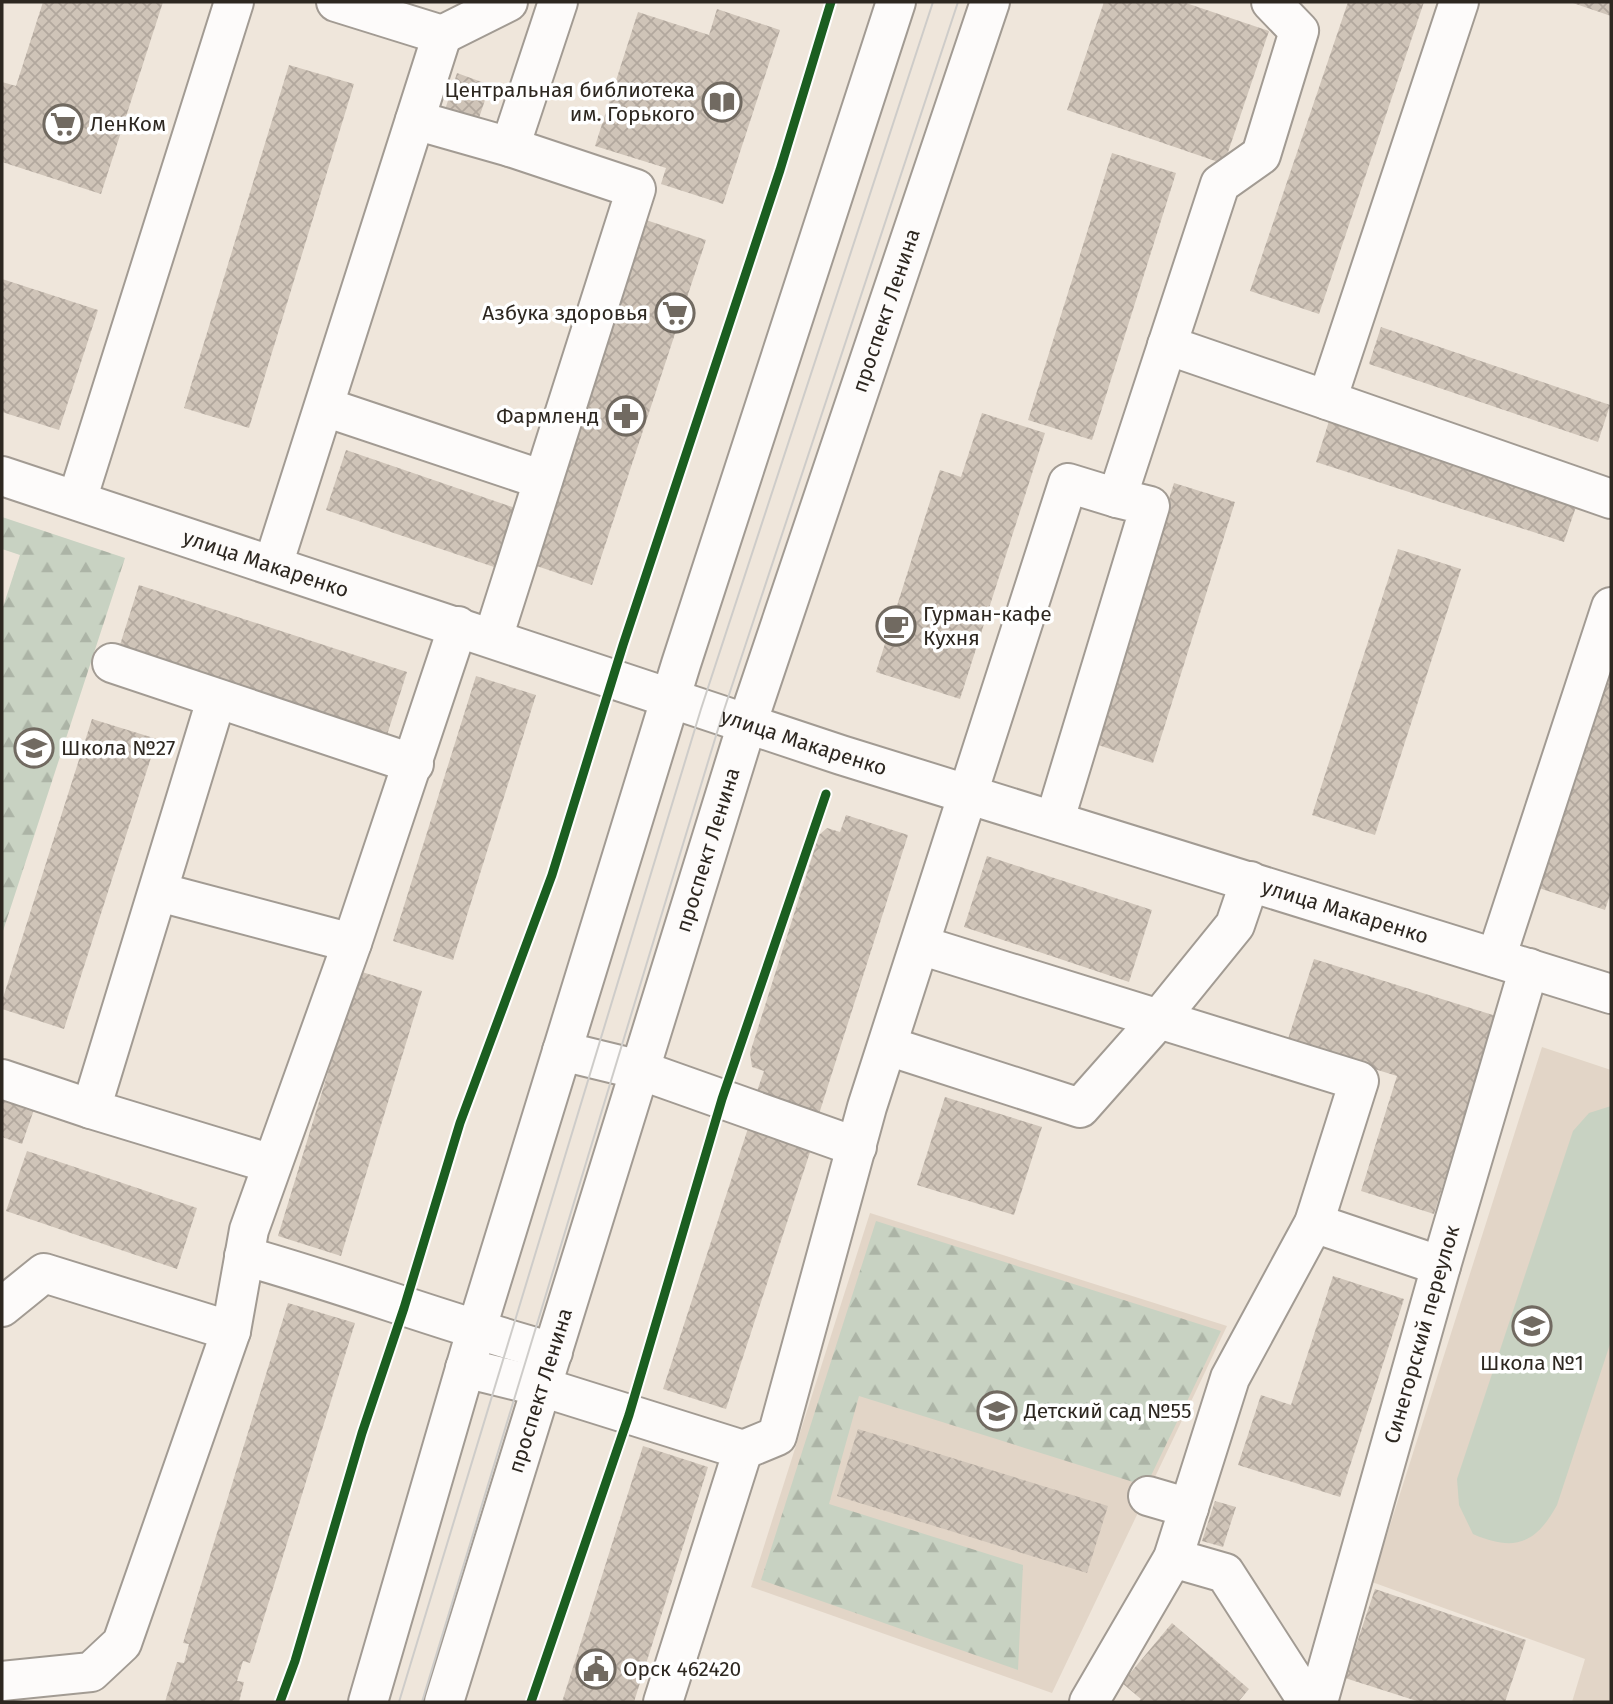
<svg xmlns="http://www.w3.org/2000/svg" width="1613" height="1704" viewBox="0 0 1613 1704" font-family="'Fira Sans',sans-serif">
<defs>
<pattern id="forest-firs" width="22" height="20" patternUnits="userSpaceOnUse" patternTransform="scale(1.75)"><rect width="22" height="20" fill="#c8d2c2"/><path d="M5 1l3.5 6h-7zM16 11l3.5 6h-7z" fill="#acb4a6"/></pattern>
<pattern id="building-cross-hatch" width="8" height="8" patternUnits="userSpaceOnUse" patternTransform="scale(1.75)"><rect width="8" height="8" fill="#cfc4b8"/><path d="M0 0l8 8M0 8l8-8" fill="none" stroke="#b2a89e"/></pattern>
</defs>
<rect width="100%" height="100%" fill="#efe6db"/>
<!-- education -->
<path fill="#e2d5c7" d="M1542 1047 1611 1070V1702H1572L1585 1659 1372 1582Z
M870 1213 1227 1326 1052 1693 751 1587Z"/>
<!-- forest -->
<path fill="url(#forest-firs)" d="M2 517 125 558 2 934V610L20 555 2 549Z
M876 1221 1221 1331 1146 1486 859 1396 829 1504 1023 1565 1018 1670 761 1580Z"/>
<!-- pitch -->
<path fill="#c8d2c2" d="M1611 1106V1341L1557 1505C1536 1544 1514 1552 1473 1534L1459 1505 1457 1479 1573 1131 1589 1113Z"/>
<!-- building -->
<path fill="url(#building-cross-hatch)" d="M43 2H163L101 194 2 162V82L16 86Z
M1104 2H1183L1269 31 1224 164 1067 110Z
M1348 2H1424L1319 314 1250 291Z
M1570 2H1611V16Z
M717 9 780 30 723 204 661 184 666 168 595 146 638 12 709 35Z
M289 65 354 84 249 428 184 408Z
M457 73 490 85 475 130 442 119Z
M1112 153 1176 173 1092 440 1028 420Z
M646 220 706 240 592 585 531 564Z
M2 279 98 310 59 430 2 412Z
M1381 327 1610 405 1598 442 1369 364Z
M982 413 1045 433 960 699 876 672 940 470 961 477Z
M1329 421 1578 501 1564 542 1316 462Z
M346 450 518 509 497 568 326 510Z
M1174 483 1235 502 1153 763 1092 743Z
M1398 549 1461 569 1375 835 1312 815Z
M139 585 407 672 387 735 119 648Z
M1611 667V892L1605 910 1539 888Z
M476 676 536 695 453 960 393 941Z
M92 719 157 739 64 1029 2 1009V1001Z
M846 815 908 835 819 1114 756 1094 764 1071 752 1067 750 1053 819 835 827 828 840 832Z
M987 856 1152 910 1129 982 964 927Z
M1314 959 1496 1016 1434 1214 1361 1191 1397 1076 1287 1042Z
M359 971 422 991 341 1256 278 1236Z
M2 1091 37 1101 22 1144 2 1137Z
M945 1097 1042 1127 1014 1215 917 1185Z
M751 1119 814 1140 726 1409 663 1389Z
M27 1151 197 1208 177 1269 6 1211Z
M1333 1276 1404 1299 1340 1497 1238 1465 1261 1395 1291 1405Z
M288 1303 355 1323 250 1663 243 1661 237 1681 244 1682 239 1702H165L177 1662 184 1663 189 1644 183 1643Z
M858 1429 1108 1506 1087 1573 837 1496Z
M643 1446 708 1467 634 1702H562Z
M1215 1501 1236 1507 1223 1547 1202 1541Z
M1375 1589 1526 1640 1505 1702H1420L1345 1678Z
M1172 1623 1249 1689 1238 1702H1138L1141 1699 1122 1683Z"/>
<g fill="none" stroke-linecap="round" stroke-linejoin="round">
<!-- minor casing -->
<g stroke="#a29b93" stroke-width="42">
<g id="minor">
<path d="M336 2 442 35 508 2"/>
<path d="M1459 2 1327 400 1611 499"/>
<path d="M415 120 510 147"/>
<path d="M1167 345 1327 400"/>
<path d="M325 407 543 480"/>
<path id="s1" d="M2 476 841 755 1611 994"/>
<path d="M77 500 234 2"/>
<path d="M273 565 442 35"/>
<path d="M493 638 636 189 510 147 558 2"/>
<path d="M112 663 414 764"/>
<path d="M216 700 91 1109 272 1164"/>
<path d="M1055 819 1150 506 1117 498"/>
<path d="M159 892 352 943"/>
<path d="M920 945 1359 1081 1314 1223 1230 1378 1173 1558 1089 1702"/>
<path d="M1496 958 1611 607"/>
<path d="M888 1046 1080 1108 1158 1020 1235 925 1250 881"/>
<path d="M562 1051 640 1070 857 1147"/>
<path d="M2 1079 91 1109"/>
<path d="M1314 1223 1441 1266"/>
<path d="M244 1256C348 1285 449 1324 553 1352"/>
<path d="M2 1307 44 1273 231 1331"/>
<path d="M465 1368 542 1387 743 1450 663 1702"/>
<path d="M743 1450 777 1436 867 1107 1068 483 1117 498 1220 184 1261 155 1299 31 1271 2"/>
<path d="M1148 1496 1189 1508"/>
<path d="M1173 1558 1225 1573 1308 1702"/>
<path d="M2 1681 91 1672 122 1643 231 1331 249 1230 352 943 458 626"/>
<path id="s2" d="M1318 1702 1441 1266 1529 968"/>
</g>
</g>
<!-- major casing -->
<g stroke="#a29b93" stroke-width="42">
<g id="major">
<path d="M368 1702 476 1331 681 664 896 2"/>
<path id="s3" d="M444 1702 747 724 990 2"/>
</g>
</g>
<!-- minor -->
<use href="#minor" stroke="#fdfbfa" stroke-width="38"/>
<!-- major -->
<use href="#major" stroke="#fdfbfa" stroke-width="38"/>
<!-- tram -->
<path stroke="#ceccc9" stroke-width="2" d="M399 1702 701 709 933 2
M422 1702 722 716 958 2"/>
<!-- cycleway casing -->
<g stroke="#fff" stroke-width="13">
<path id="cycleway" d="M280 1702 295 1661 362 1433 404 1308 460 1123 552 875 623 645 780 170 831 2
M531 1702 629 1415 722 1099 826 794"/>
</g>
<!-- cycleway -->
<use href="#cycleway" stroke="#1b5e20" stroke-width="9"/>
</g>
<!-- icons -->
<defs>
<g id="library-ring" transform="scale(2.0125)"><circle r="9.5" fill="#fff" stroke="#716a61" stroke-width="1.5"/><path d="M-6-4Q-3-5.5-.7-3.5V5Q-3 3-6 4ZM6-4Q3-5.5 .7-3.5V5Q3 3 6 4Z" fill="#716a61"/></g>
<g id="supermarket-ring" transform="scale(2.0125)"><circle r="9.5" fill="#fff" stroke="#716a61" stroke-width="1.5"/><path d="M-6-5.5h2.5l.6 2H6L4.5 2H-2.5L-4.4-4H-6ZM-1.5 3.2a1.3 1.3 0 1 0 .1 0ZM3 3.2a1.3 1.3 0 1 0 .1 0Z" fill="#716a61"/></g>
<g id="pharmacy-ring" transform="scale(2.0125)"><circle r="9.5" fill="#fff" stroke="#716a61" stroke-width="1.5"/><path d="M-2-6h4v4h4v4h-4v4h-4v-4h-4v-4h4Z" fill="#716a61"/></g>
<g id="cafe-ring" transform="scale(2.0125)"><circle r="9.5" fill="#fff" stroke="#716a61" stroke-width="1.5"/><path d="M-5.5-4.5H6V0H3Q3 3.5 0 3.5H-2.5Q-5.5 3.5-5.5 0ZM3-3.2v2h1.7v-2ZM-6 4.5H4V6H-6Z" fill="#716a61"/></g>
<g id="school-ring" transform="scale(2.0125)"><circle r="9.5" fill="#fff" stroke="#716a61" stroke-width="1.5"/><path d="M0-5L7-2L0 1L-7-2ZM-4 1L0 2.5L4 1V4Q0 6-4 4Z" fill="#716a61"/></g>
<g id="civic-ring" transform="scale(2.0125)"><circle r="9.5" fill="#fff" stroke="#716a61" stroke-width="1.5"/><path d="M-.6-6.5H3V-4.5H.6V-3L4-1V1h2V6H-6V1h2V-1L-.6-3ZM-1.2 2.5V6h2.4V2.5Z" fill="#716a61"/></g>
</defs>
<g fill-rule="evenodd">
<use href="#library-ring" x="722" y="102"/>
<use href="#supermarket-ring" x="63" y="124"/>
<use href="#supermarket-ring" x="675" y="313"/>
<use href="#pharmacy-ring" x="626" y="416"/>
<use href="#cafe-ring" x="896" y="626"/>
<use href="#school-ring" x="34" y="748"/>
<use href="#school-ring" x="1532" y="1326"/>
<use href="#school-ring" x="997" y="1411"/>
<use href="#civic-ring" x="596" y="1669"/>
</g>
<g text-anchor="middle" stroke-width="7" stroke-linejoin="round" paint-order="stroke">
<!-- poi labels -->
<g font-size="21" fill="#2d2720" stroke="#fff" text-anchor="start">
<text x="695" y="97" text-anchor="end">Центральная библиотека<tspan x="695" dy="24">им. Горького</tspan></text>
<text x="90" y="131">ЛенКом</text>
<text x="648" y="320" text-anchor="end">Азбука здоровья</text>
<text x="599" y="423" text-anchor="end">Фармленд</text>
<text x="923" y="621">Гурман-кафе<tspan x="923" dy="24">Кухня</tspan></text>
<text x="61" y="755">Школа №27</text>
<text x="1532" y="1370" text-anchor="middle">Школа №1</text>
<text x="1024" y="1418">Детский сад №55</text>
<text x="623" y="1676">Орск 462420</text>
</g>
<!-- street labels -->
<g font-size="21" fill="#2d2720" stroke="#fff">
<text dy="7" stroke="none"><textPath href="#s3" startOffset="1460">проспект Ленина</textPath></text>
<text dy="7" stroke="none"><textPath href="#s1" startOffset="278">улица Макаренко</textPath></text>
<text dy="7" stroke="none"><textPath href="#s1" startOffset="845">улица Макаренко</textPath></text>
<text dy="7" stroke="none"><textPath href="#s3" startOffset="892">проспект Ленина</textPath></text>
<text dy="7" stroke="none"><textPath href="#s1" startOffset="1412">улица Макаренко</textPath></text>
<text dy="7" stroke="none"><textPath href="#s2" startOffset="382">Синегорский переулок</textPath></text>
<text dy="7" stroke="none"><textPath href="#s3" startOffset="326">проспект Ленина</textPath></text>
</g>
</g>
<!-- border -->
<rect width="1613" height="1704" fill="none" stroke="#2d2720" stroke-width="7"/>
</svg>
